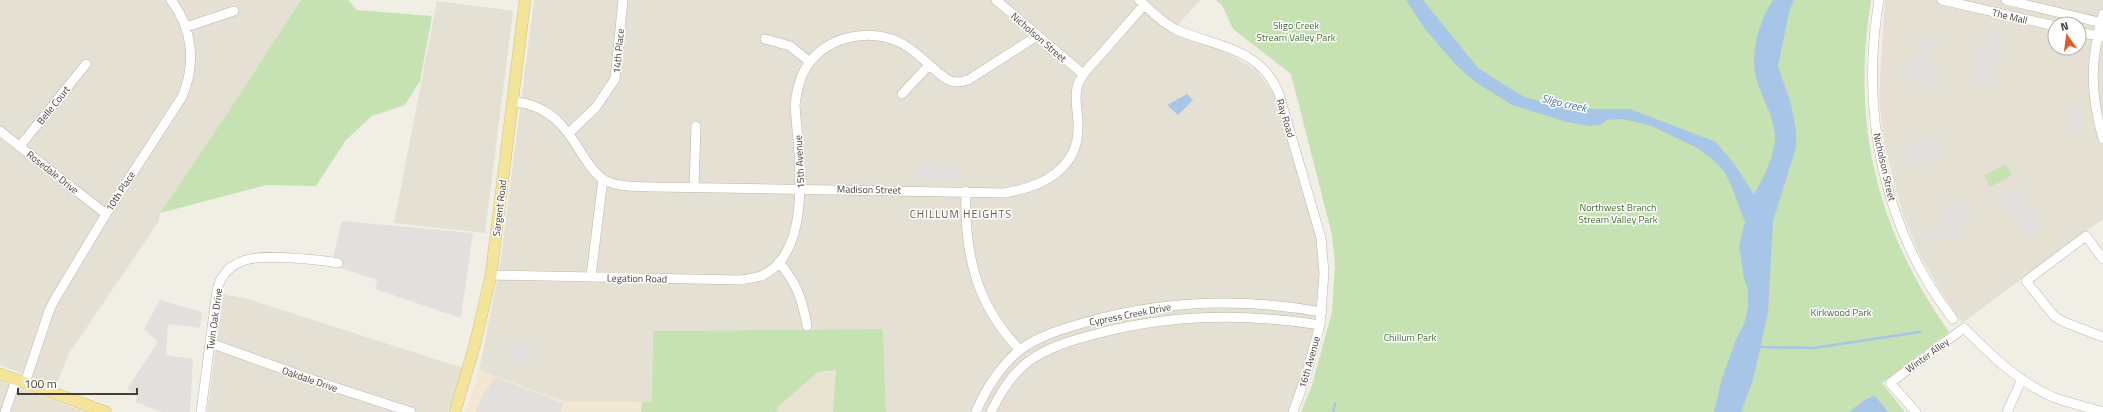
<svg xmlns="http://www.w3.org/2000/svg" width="2103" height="412" viewBox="0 0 2103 412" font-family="'Titillium Web',sans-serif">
<rect width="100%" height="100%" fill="#f1eee5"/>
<!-- residential -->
<path fill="#e4e1d4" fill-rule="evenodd" d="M0 0H301L225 117 160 213 159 221 68 355 56 386 0 365Z
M534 0H1200L1171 33 1219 48 1256 70 1276 97 1319 247V280L1310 354 1289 412H886L883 329 653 331 652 402 563 401 479 370 500 265Z
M1885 0H2103V219L1962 323 1938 287 1918 251 1903 215 1883 139 1879 95ZM2055 24H2079V48H2055Z
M437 1 513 11 485 233 394 223Z
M223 294 248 299 463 368 448 412H207Z
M0 381 69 406 85 412H0Z"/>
<!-- commercial -->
<path fill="#f1e7d2" d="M479 370 563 401 642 402 641 412H465Z"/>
<!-- education -->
<path fill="#e8e4d1" d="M837 370 833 412H775L781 404 818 372Z"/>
<!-- green -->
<path fill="#c6e1b2" d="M301 0H348L357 10 432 16 420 81 405 105 372 116 346 140 316 186 266 185 160 213 225 117Z
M1216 0H1871C1851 125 1877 230 1949 332L1882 383 1905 412H1301L1312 385 1332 312 1335 266 1332 235 1291 74 1233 29 1222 5Z
M2006 164 2012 175 1990 187 1984 175Z
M883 329 886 412H833L836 370 818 372 781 404 775 412H641L642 402H652L653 331Z"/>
<!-- parking -->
<path fill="#e2e0dd" d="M1983 31 2004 35 1993 86 1988 87 1976 84 1971 80Z
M1925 33 1937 46 1924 58 1942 78 1924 95 1901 69 1923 49 1916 40Z
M2068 102 2081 114 2083 122 2075 140 2070 138 2068 131 2076 122 2074 116 2065 111 2064 107Z
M1938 137 1943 149 1939 159 1905 166 1901 144Z
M919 164 960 165 959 179 916 178V171Z
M2016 187 2044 225 2027 238 1998 200Z
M1959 203 1964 205 1970 213 1960 239 1943 235 1919 245 1915 238 1939 227 1949 204Z
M342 221 473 233 461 318 375 289 377 280 331 265Z
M160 300 202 312 200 328 168 324 166 355 193 359 190 412H162L136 402 137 394 127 389 158 342 144 329Z
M510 339 530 341 529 365 509 364Z
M495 377 562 403 561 412H476L480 400Z"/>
<!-- water -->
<path fill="#a7c6e7" d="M1406 0H1423L1478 68 1524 97 1556 105 1594 109H1630L1716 142 1735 165 1754 194C1763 180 1775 154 1775 137 1774 113 1759 95 1755 73 1751 49 1760 20 1773 0H1794L1789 12 1778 66 1791 104 1796 130V148L1773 221 1768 313 1753 380 1741 412H1714L1721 382 1735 342 1744 324 1748 308V289L1744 279 1739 246 1745 222 1731 185 1724 171 1712 159 1697 148 1652 126 1623 119 1607 120 1600 125 1590 126 1567 122 1512 105 1474 81 1456 65 1425 29Z
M1187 94 1193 100 1178 115 1167 105Z
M1873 396 1876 397 1888 412H1849L1863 401Z"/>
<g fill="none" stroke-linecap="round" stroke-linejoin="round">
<!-- stream -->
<path stroke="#a7c6e7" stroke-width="2.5" d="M1757 347 1814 348 1920 332
M1333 412 1335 404"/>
<!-- minor casing -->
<g stroke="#bbb7a9" stroke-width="10">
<path id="minor" d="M996 0 1083 74
M1139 0C1150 10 1163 24 1177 30 1217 47 1260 47 1279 94L1321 238 1324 273 1320 325 1306 376 1293 412
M1879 0C1860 111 1883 229 1953 319
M1942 0 2055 26
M2006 0 2103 23
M2103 14C2090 61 2090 92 2103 139
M186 27 234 11
M2079 32 2103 37
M765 39 790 46 810 62
M902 94 929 65
M513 101C553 107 564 126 584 157 589 165 596 175 604 180 620 188 639 186 656 187L1004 193C1042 187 1080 169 1078 124 1078 110 1073 95 1079 82 1084 71 1094 62 1102 53 1116 37 1130 21 1144 5
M0 131 106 214
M569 133 596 107 615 79 623 0
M20 146 86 64
M694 187 696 126
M966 191C964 253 976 305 1020 350
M2103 259 2086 236 2026 281 2054 316 2064 322 2103 337
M779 262C797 284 802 298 807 326
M491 275 739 280C746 279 754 278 761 276 815 253 798 151 795 105 797 90 800 74 810 62 831 35 870 29 899 42 916 50 930 67 945 78 953 83 959 83 968 80L1037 36
M591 276 603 179
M210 343 325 384 411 412
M25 383 49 311 55 299 106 214 182 97C196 64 193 29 171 0
M5 412 16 380
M201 412 217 290C226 254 262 256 292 258 308 259 323 260 338 263
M976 412C985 390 1001 365 1020 350 1038 336 1065 328 1087 322 1164 300 1243 298 1322 312
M991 412C1000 393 1012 374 1029 361 1048 347 1073 340 1096 334 1170 314 1244 313 1320 325
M1916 412 1890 383 1964 328C1991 355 2018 382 2053 397 2069 403 2087 407 2103 412
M2007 412 2022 379"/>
</g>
<!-- major casing -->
<g stroke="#d6c36e" stroke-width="12">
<path id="major" d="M0 374 106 412
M455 412 475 344 491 275 525 0"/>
</g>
<!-- minor -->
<use href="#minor" stroke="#fff" stroke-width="9"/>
<!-- major -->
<use href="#major" stroke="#f3e49c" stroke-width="11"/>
</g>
<g text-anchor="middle" stroke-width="3" stroke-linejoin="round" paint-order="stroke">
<!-- street labels -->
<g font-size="10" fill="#423f36" stroke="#fff">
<text transform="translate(2010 16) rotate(13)" y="4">The Mall</text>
<text transform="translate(1039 37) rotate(41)" y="4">Nicholson Street</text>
<text transform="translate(618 51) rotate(-85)" y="4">14th Place</text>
<text transform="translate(53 105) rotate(-51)" y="4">Belle Court</text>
<text transform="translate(1286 118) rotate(73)" y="4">Ray Road</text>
<text transform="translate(799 162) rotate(-93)" y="4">15th Avenue</text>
<text transform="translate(1885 167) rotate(77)" y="4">Nicholson Street</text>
<text transform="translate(53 172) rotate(38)" y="4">Rosedale Drive</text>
<text transform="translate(869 189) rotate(1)" y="4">Madison Street</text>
<text transform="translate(120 191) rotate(-57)" y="4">10th Place</text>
<text transform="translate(499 208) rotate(-83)" y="4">Sargent Road</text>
<text transform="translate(637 278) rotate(1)" y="4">Legation Road</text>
<text transform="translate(1130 314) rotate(-11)" y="4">Cypress Creek Drive</text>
<text transform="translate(214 319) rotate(-82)" y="4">Twin Oak Drive</text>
<text transform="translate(1927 355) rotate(-36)" y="4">Winter Alley</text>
<text transform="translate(1309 362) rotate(-74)" y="4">16th Avenue</text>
<text transform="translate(310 379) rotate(19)" y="4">Oakdale Drive</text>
</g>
<!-- park labels -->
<g font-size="10" fill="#406d30" stroke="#fff">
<text x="1296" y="29">Sligo Creek<tspan x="1296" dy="12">Stream Valley Park</tspan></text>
<text x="1618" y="211">Northwest Branch<tspan x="1618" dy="12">Stream Valley Park</tspan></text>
<text x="1841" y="316">Kirkwood Park</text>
<text x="1410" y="341">Chillum Park</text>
</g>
<!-- water labels -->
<g font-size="11" font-style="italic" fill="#3b6aa2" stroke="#fff">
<text transform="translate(1564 103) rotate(13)" y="4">Sligo creek</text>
</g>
<!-- neighbourhood labels -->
<g font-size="11" letter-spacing="1" fill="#645e4e" stroke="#fff">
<text x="961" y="218">CHILLUM HEIGHTS</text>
</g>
</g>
<!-- north arrow -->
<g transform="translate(2067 36) rotate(346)"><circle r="19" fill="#ffffff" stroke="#b3b2af"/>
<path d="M0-3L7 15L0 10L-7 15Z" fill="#e25c2b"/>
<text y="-6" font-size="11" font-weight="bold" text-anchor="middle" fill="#423f36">N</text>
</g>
<!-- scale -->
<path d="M18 388v6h119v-6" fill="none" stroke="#423f36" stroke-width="2"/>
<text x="24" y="388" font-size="12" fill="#423f36" stroke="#ffffff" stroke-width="3" paint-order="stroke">100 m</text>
</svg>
